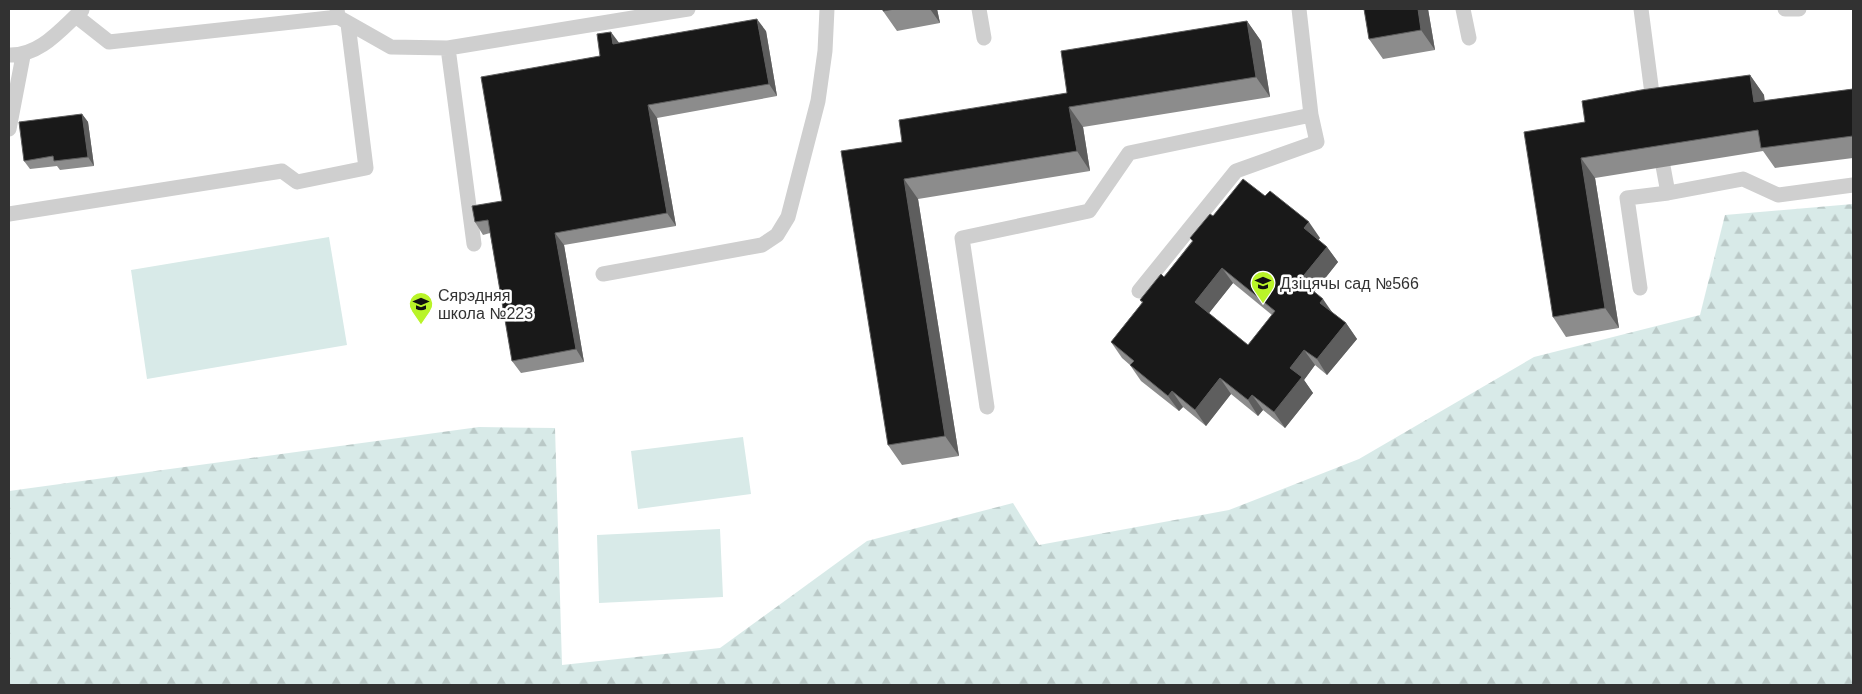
<svg xmlns="http://www.w3.org/2000/svg" width="1862" height="694" viewBox="0 0 1862 694" font-family="Arial,sans-serif">
<defs>
<pattern id="forest-firs" width="22" height="20" patternUnits="userSpaceOnUse" patternTransform="scale(1.25)"><rect width="22" height="20" fill="#d8eae8"/><path d="M5 1l3.5 6h-7zM16 11l3.5 6h-7z" fill="#bac9c7"/></pattern>
</defs>
<rect width="100%" height="100%" fill="#fff"/>
<!-- forest -->
<path fill="url(#forest-firs)" d="M1853 204V685H9V491L479 427 555 428 562 665 720 648 867 541 1013 503 1039 545 1229 510 1359 459 1534 357 1700 315 1725 215Z"/>
<!-- pitch -->
<path fill="#d8eae8" d="M329 237 347 345 147 379 131 270Z
M743 437 751 494 638 509 631 451Z
M720 529 723 597 599 603 597 535Z"/>
<g fill="none" stroke-linecap="round" stroke-linejoin="round">
<!-- lane -->
<path stroke="#cfcfcf" stroke-width="15" d="M979 9 984 38
M1463 9 1469 38
M1641 9 1654 109
M1785 9H1799
M76 16 109 42 338 17 337 9
M338 17 391 47 448 48 688 9
M448 48 474 244
M9 55C40 56 61 29 82 10
M9 129 23 56
M1668 193 1743 179 1778 195 1853 185
M9 214 282 171 297 182 366 168 348 24
M603 274 762 245 777 235 788 217 818 101 825 51 827 9
M1640 288 1627 198 1668 193 1663 166
M1139 291 1236 171 1317 142 1311 115
M987 407 962 238 1089 211 1129 153 1311 115 1299 9"/>
</g>
<!-- wall -->
<path fill="#8c8c8c" fill-rule="evenodd" d="M883 9H937L940 23 897 31 883 11Z
M1364 9H1428L1435 50 1383 59 1369 39Z
M1247 21 1261 41 1270 97 1083 127 1090 171 918 199 959 456 902 465 888 445 902 142 1067 93Z
M766 31 777 96 657 118 676 226 564 245 584 362 521 373 512 361 490 233 483 235 475 222 502 201 619 43Z
M1750 75 1764 95V101L1853 89V158L1775 168 1763 151 1595 178 1619 328 1566 337 1553 317 1585 122Z
M82 114 88 122 94 166 60 170 57 166 30 169 24 161Z
M1213 216 1320 238 1318 239 1327 247 1338 262 1314 292 1333 313 1346 323 1357 339 1327 375 1315 365 1304 380 1313 393 1285 428 1263 410 1258 416 1231 394 1206 426 1183 407 1179 411 1141 381 1130 365 1122 358 1111 342 1142 303 1140 300 1164 277 1192 241 1190 238ZM1233 283 1272 315 1248 345 1209 313Z"/>
<!-- shaded-wall -->
<path fill="#5e5e5e" d="M930 9H937L940 23Z
M1418 9H1428L1435 50 1421 30Z
M757 19 766 31 777 96 769 84Z
M1247 21 1261 41 1270 97 1256 77Z
M611 32 620 44H613Z
M1750 75 1764 95 1768 122 1754 102Z
M648 105 657 118 676 226 667 213Z
M1069 107 1083 127 1090 171 1077 151Z
M82 114 88 122 94 166 88 157Z
M1581 158 1595 178 1619 328 1605 308Z
M904 179 918 199 959 456 945 436Z
M1309 222 1320 238 1315 244 1304 228Z
M555 233 564 245 584 362 576 349Z
M1327 247 1338 262 1311 296 1300 280Z
M1222 268 1233 283 1206 317 1195 302Z
M1323 299 1334 315 1320 303Z
M1346 323 1357 339 1327 375 1317 359Z
M1304 350 1315 365 1304 380 1313 393 1285 428 1274 412 1290 368Z
M1220 378 1231 394 1206 426 1195 410Z
M1172 391 1183 407 1179 411 1168 396Z
M1252 395 1263 410 1258 416 1248 400Z"/>
<!-- building -->
<path fill="#191919" stroke="#5e5e5e" fill-rule="evenodd" d="M883 9H895L883 11Z
M1364 9H1418L1421 30 1369 39Z
M757 19 769 84 648 105 667 213 555 233 576 349 512 361 488 220 475 222 472 206 502 201 481 77 600 56 597 34 611 32 613 44Z
M1247 21 1256 77 1069 107 1077 151 904 179 945 436 888 445 841 151 902 142 899 120 1067 93 1061 51Z
M1750 75 1754 102 1853 89V136L1761 148 1758 130 1581 158 1605 308 1553 317 1524 132 1585 122 1582 101 1641 90Z
M82 114 88 157 54 161 53 156 24 161 19 122Z
M1243 179 1265 196 1270 191 1309 222 1304 228 1327 247 1300 280 1323 299 1320 303 1346 323 1317 359 1304 350 1290 368 1302 377 1274 412 1252 395 1248 400 1220 378 1195 410 1172 391 1168 396 1130 365 1134 361 1111 342 1143 302 1140 300 1161 274 1164 277 1193 241 1190 238 1210 214 1213 216ZM1222 268 1275 311 1248 345 1195 302Z"/>
<!-- icons -->
<defs>
<g id="school-pin" transform="scale(1.25)"><path d="M0 17L-7.5 6A9.5 9.5 0 1 1 7.5 6Z" fill="#b9f428" stroke="#fff"/><path d="M0-5L7-2L0 1L-7-2ZM-4 1L0 2.5L4 1V4Q0 6-4 4Z" fill="#111"/></g>
</defs>
<g fill-rule="evenodd">
<use href="#school-pin" x="1263" y="283"/>
<use href="#school-pin" x="421" y="304"/>
</g>
<g text-anchor="middle" stroke-width="5" stroke-linejoin="round" paint-order="stroke">
<!-- poi labels -->
<g font-size="16" fill="#323232" stroke="#fff" text-anchor="start">
<text x="1280" y="289">Дзіцячы сад №566</text>
<text x="438" y="301">Сярэдняя<tspan x="438" dy="18">школа №223</tspan></text>
</g>
</g>
<!-- border -->
<rect width="1862" height="694" fill="none" stroke="#323232" stroke-width="20"/>
</svg>
